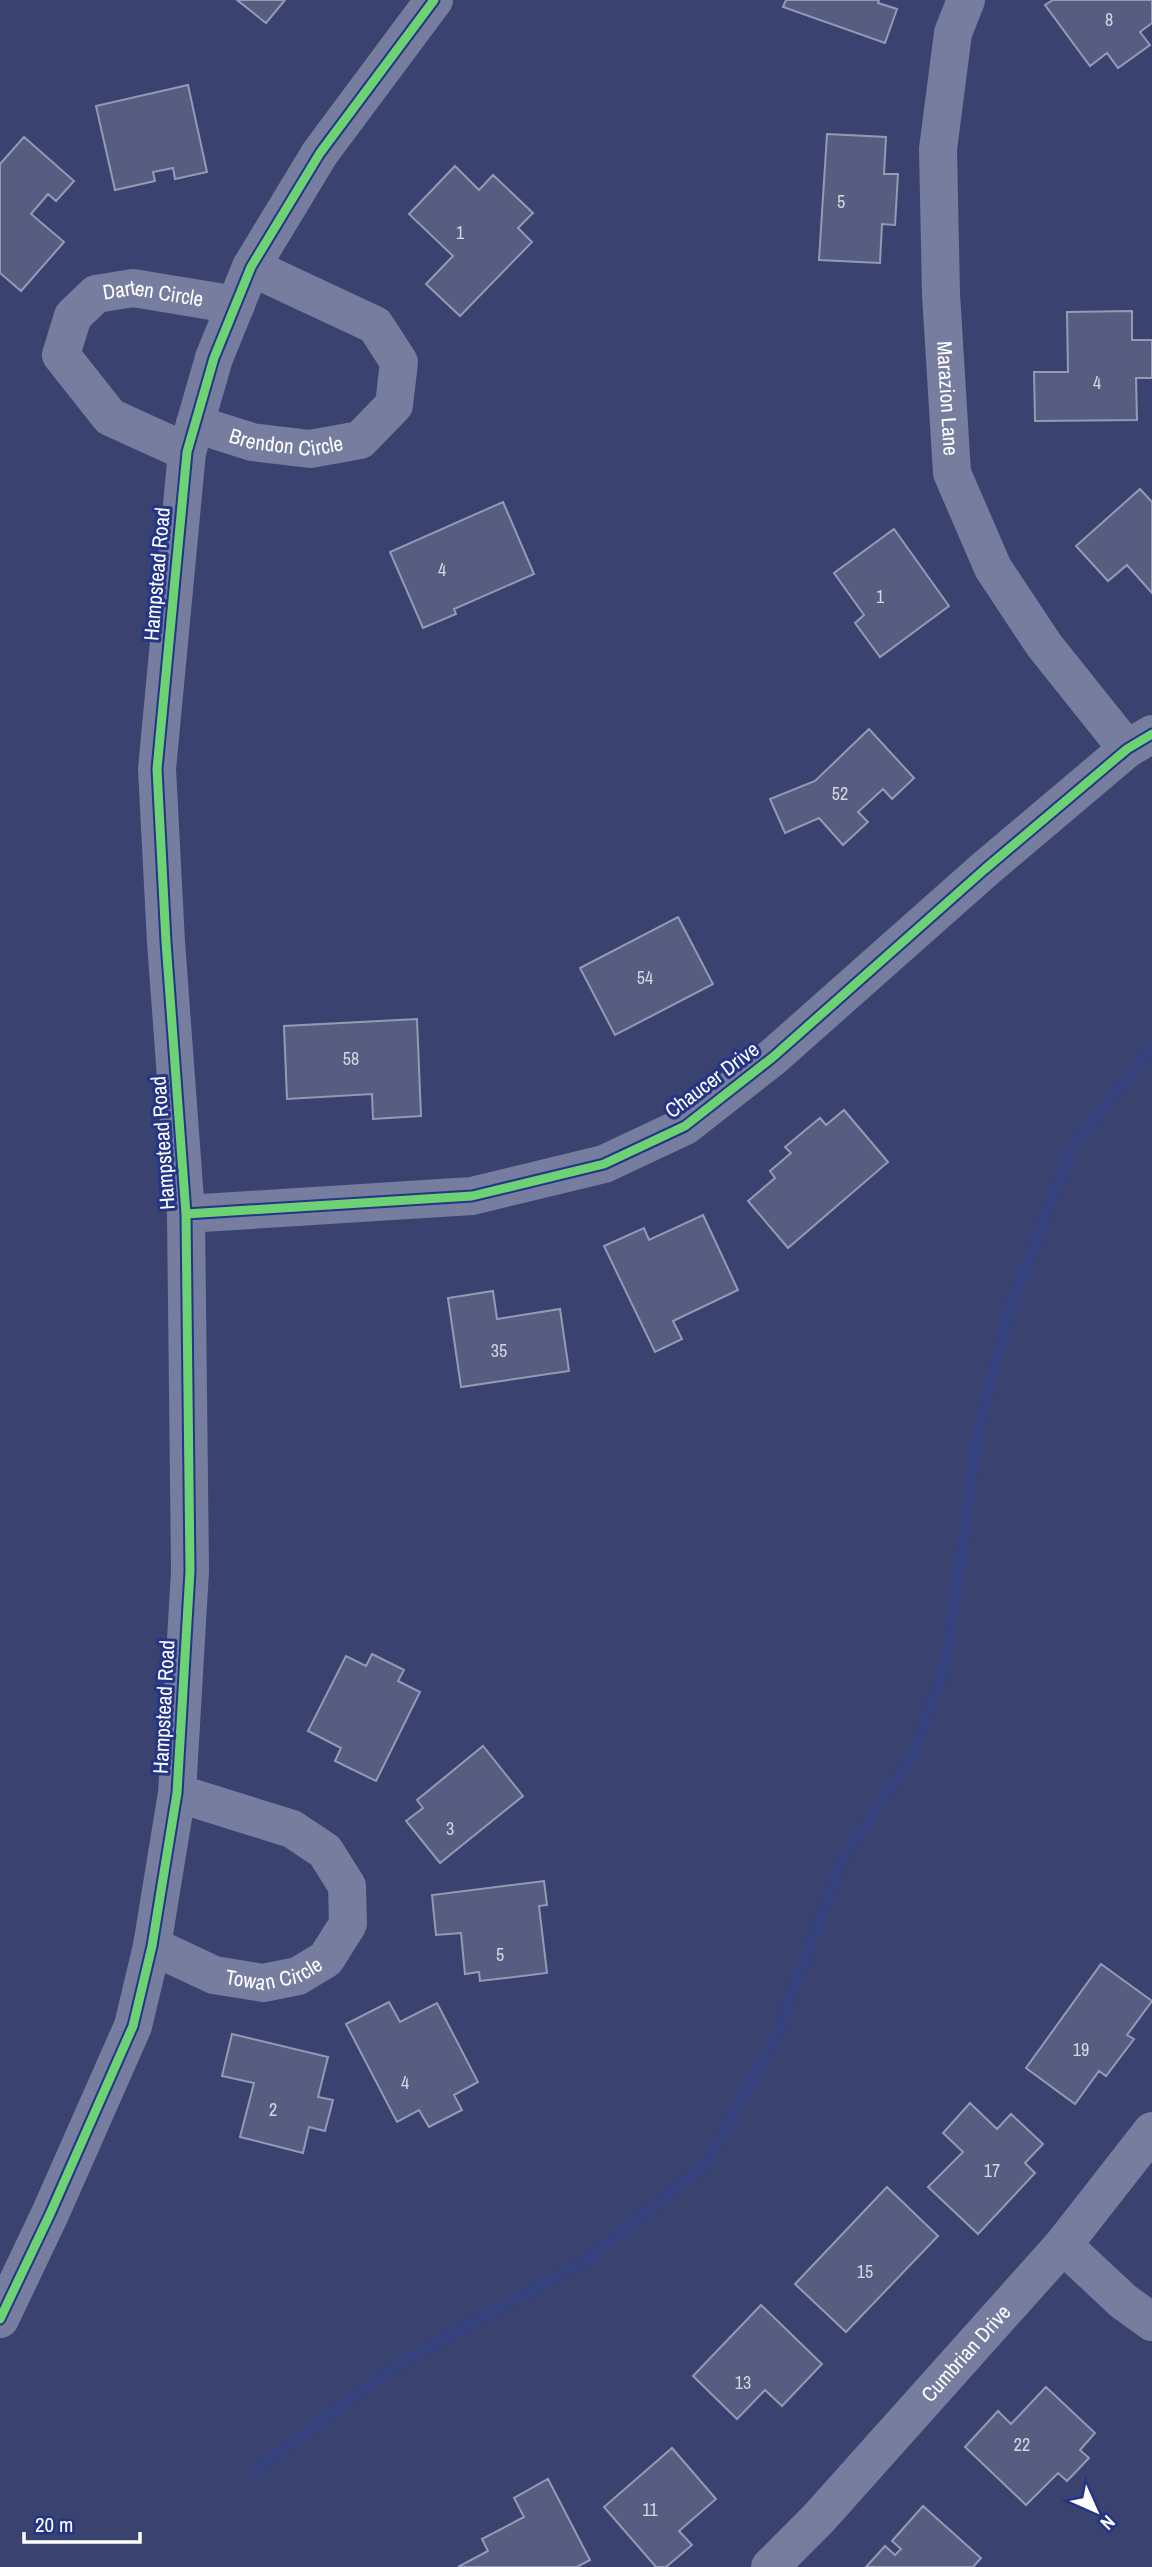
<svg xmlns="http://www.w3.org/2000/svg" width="1152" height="2567" viewBox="0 0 1152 2567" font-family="'Archivo Narrow',sans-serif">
<rect width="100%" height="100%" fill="#3a4370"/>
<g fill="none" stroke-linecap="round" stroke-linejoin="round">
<!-- stream -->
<path stroke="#36427e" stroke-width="12" d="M256 2469 405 2360 587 2260 707 2163 779 2030 841 1862 913 1753 945 1667 979 1426 1013 1300 1073 1145 1152 1048"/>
</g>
<!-- building -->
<path fill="#565d80" stroke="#959ab4" stroke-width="2" d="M237 0H285L266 23Z
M786 0H879L878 3 897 9 885 43 783 7Z
M1053 0H1152V23L1140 32 1150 45 1118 68 1107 53 1090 66 1045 5Z
M188 85 207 172 175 179 173 168 153 172 155 181 115 190 96 106Z
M827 134 886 137 884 174H898L895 225 882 224 880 263 819 260Z
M24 137 74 181 56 201 48 194 31 214 64 242 21 291 0 273V164Z
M455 166 479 190 493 175 533 213 518 228 532 242 460 316 426 284 453 256 409 214Z
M1132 311V340H1152V378H1136L1137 420 1035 421 1034 372H1068L1067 312Z
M1140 489 1152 502V593L1127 565 1108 581 1076 546Z
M503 502 534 574 454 609 456 614 423 628 390 552Z
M894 529 949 606 880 657 855 623 864 615 834 573Z
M869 729 914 778 892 799 883 789 858 812 868 822 843 845 819 818 785 833 770 799 815 781Z
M678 917 713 984 615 1035 580 968Z
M417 1019 421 1116 373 1119 372 1094 287 1099 284 1026Z
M844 1110 888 1162 788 1248 748 1201 775 1178 770 1171 791 1153 785 1147 820 1118 826 1125Z
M703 1215 738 1290 673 1321 682 1339 655 1352 604 1246 644 1228 649 1240Z
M493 1291 497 1319 560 1309 569 1371 461 1387 448 1298Z
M372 1654 404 1670 398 1681 420 1692 376 1781 335 1761 341 1748 308 1731 346 1656 366 1666Z
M483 1746 523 1796 440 1863 406 1821 423 1808 417 1800Z
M544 1881 547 1905 539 1906 547 1973 480 1981 479 1972 465 1974 461 1933 436 1935 432 1895Z
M1101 1964 1152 2001 1127 2035 1134 2039 1106 2076 1099 2071 1075 2104 1026 2068Z
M389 2002 400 2022 437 2003 478 2082 454 2095 462 2110 429 2127 419 2110 397 2122 346 2024Z
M232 2034 328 2057 318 2097 333 2100 325 2131 309 2127 303 2153 240 2137 254 2083 222 2076Z
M970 2103 997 2129 1011 2114 1043 2144 1025 2163 1035 2173 978 2234 928 2187 963 2152 943 2133Z
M887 2187 938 2236 846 2332 795 2284Z
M761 2305 822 2364 782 2406 765 2390 737 2419 693 2376Z
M1046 2387 1095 2433 1080 2450 1089 2458 1067 2481 1058 2473 1026 2505 965 2447 998 2411 1011 2424Z
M672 2448 716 2499 679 2531 692 2545 666 2567H656L604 2507Z
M548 2479 590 2560 577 2567H458L488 2551 482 2539 524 2517 514 2498Z
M923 2506 981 2558 973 2567H866L885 2546 895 2555 901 2549 892 2541Z"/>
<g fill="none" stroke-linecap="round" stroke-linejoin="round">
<!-- minor -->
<g stroke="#767d9e" stroke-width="38">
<path id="s1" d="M966 0 953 33 938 149 941 294 952 473 993 568 1044 645 1127 749"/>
<path id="s2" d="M195 424 252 442 310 449 360 440 394 405 399 362 375 325 251 267"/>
<path id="s3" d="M187 452 110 417 61 355 73 316 96 294 133 288 236 305"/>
<path d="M186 1214 472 1196 604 1164 685 1126 773 1057 985 869 1127 749 1152 734"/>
<path id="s4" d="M152 1946 214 1975 263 1983 298 1976 326 1959 348 1924 347 1886 325 1851 292 1829 177 1793"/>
<path d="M1063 2245 1123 2301 1152 2322"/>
<path d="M0 2319 50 2214 133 2026 152 1946 177 1793 190 1571 186 1214 166 942 157 769 187 452 214 358 251 267 320 153 434 0"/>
<path id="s5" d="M770 2567 818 2519 1063 2245 1152 2131"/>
</g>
<!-- cycleway casing -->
<g stroke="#243486" stroke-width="13">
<path id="cycleway" d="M186 1214 472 1196 604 1164 685 1126 773 1057 985 869 1127 749 1152 734
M0 2319 50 2214 133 2026 152 1946 177 1793 190 1571 186 1214 166 942 157 769 187 452 214 358 251 267 320 153 434 0"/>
</g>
<!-- cycleway -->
<use href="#cycleway" stroke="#6cd273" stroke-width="9"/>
</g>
<g text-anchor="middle" stroke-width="6" stroke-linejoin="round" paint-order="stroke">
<!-- number labels -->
<g font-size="18" fill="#d5d6df">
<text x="1109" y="26">8</text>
<text x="841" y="208">5</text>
<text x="460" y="239">1</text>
<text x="1097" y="389">4</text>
<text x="442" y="576">4</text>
<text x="880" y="603">1</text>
<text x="840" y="800">52</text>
<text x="645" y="984">54</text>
<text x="351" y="1065">58</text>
<text x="499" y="1357">35</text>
<text x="450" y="1835">3</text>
<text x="500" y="1961">5</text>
<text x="1081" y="2056">19</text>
<text x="405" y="2089">4</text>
<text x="273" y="2116">2</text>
<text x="992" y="2177">17</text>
<text x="865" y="2278">15</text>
<text x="743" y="2389">13</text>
<text x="1022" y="2451">22</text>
<text x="650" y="2516">11</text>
</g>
<!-- street labels -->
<g font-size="21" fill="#fff" stroke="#243486">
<text dy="7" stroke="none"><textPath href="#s3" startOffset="294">Darten Circle</textPath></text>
<text dy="7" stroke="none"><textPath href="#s1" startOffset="402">Marazion Lane</textPath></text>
<text dy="7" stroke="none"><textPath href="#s2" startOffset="94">Brendon Circle</textPath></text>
<text transform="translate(157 574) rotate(-85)" y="7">Hampstead Road</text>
<text transform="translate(712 1080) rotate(-37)" y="7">Chaucer Drive</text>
<text transform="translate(163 1143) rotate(-94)" y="7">Hampstead Road</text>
<text transform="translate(164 1707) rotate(-87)" y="7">Hampstead Road</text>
<text dy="7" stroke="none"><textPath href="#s4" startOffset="130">Towan Circle</textPath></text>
<text dy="7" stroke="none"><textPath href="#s5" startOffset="290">Cumbrian Drive</textPath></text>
</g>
</g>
<!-- north arrow -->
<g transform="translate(1096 2511) rotate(135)" stroke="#243486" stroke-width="5" paint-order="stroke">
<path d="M0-5L12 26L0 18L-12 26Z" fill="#ffffff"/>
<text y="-10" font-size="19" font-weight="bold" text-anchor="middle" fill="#ffffff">N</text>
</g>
<!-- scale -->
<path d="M24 2532v10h116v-10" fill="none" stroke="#ffffff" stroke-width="3.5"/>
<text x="35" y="2532" font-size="21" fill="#ffffff" stroke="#243486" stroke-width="5" paint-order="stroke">20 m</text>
</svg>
